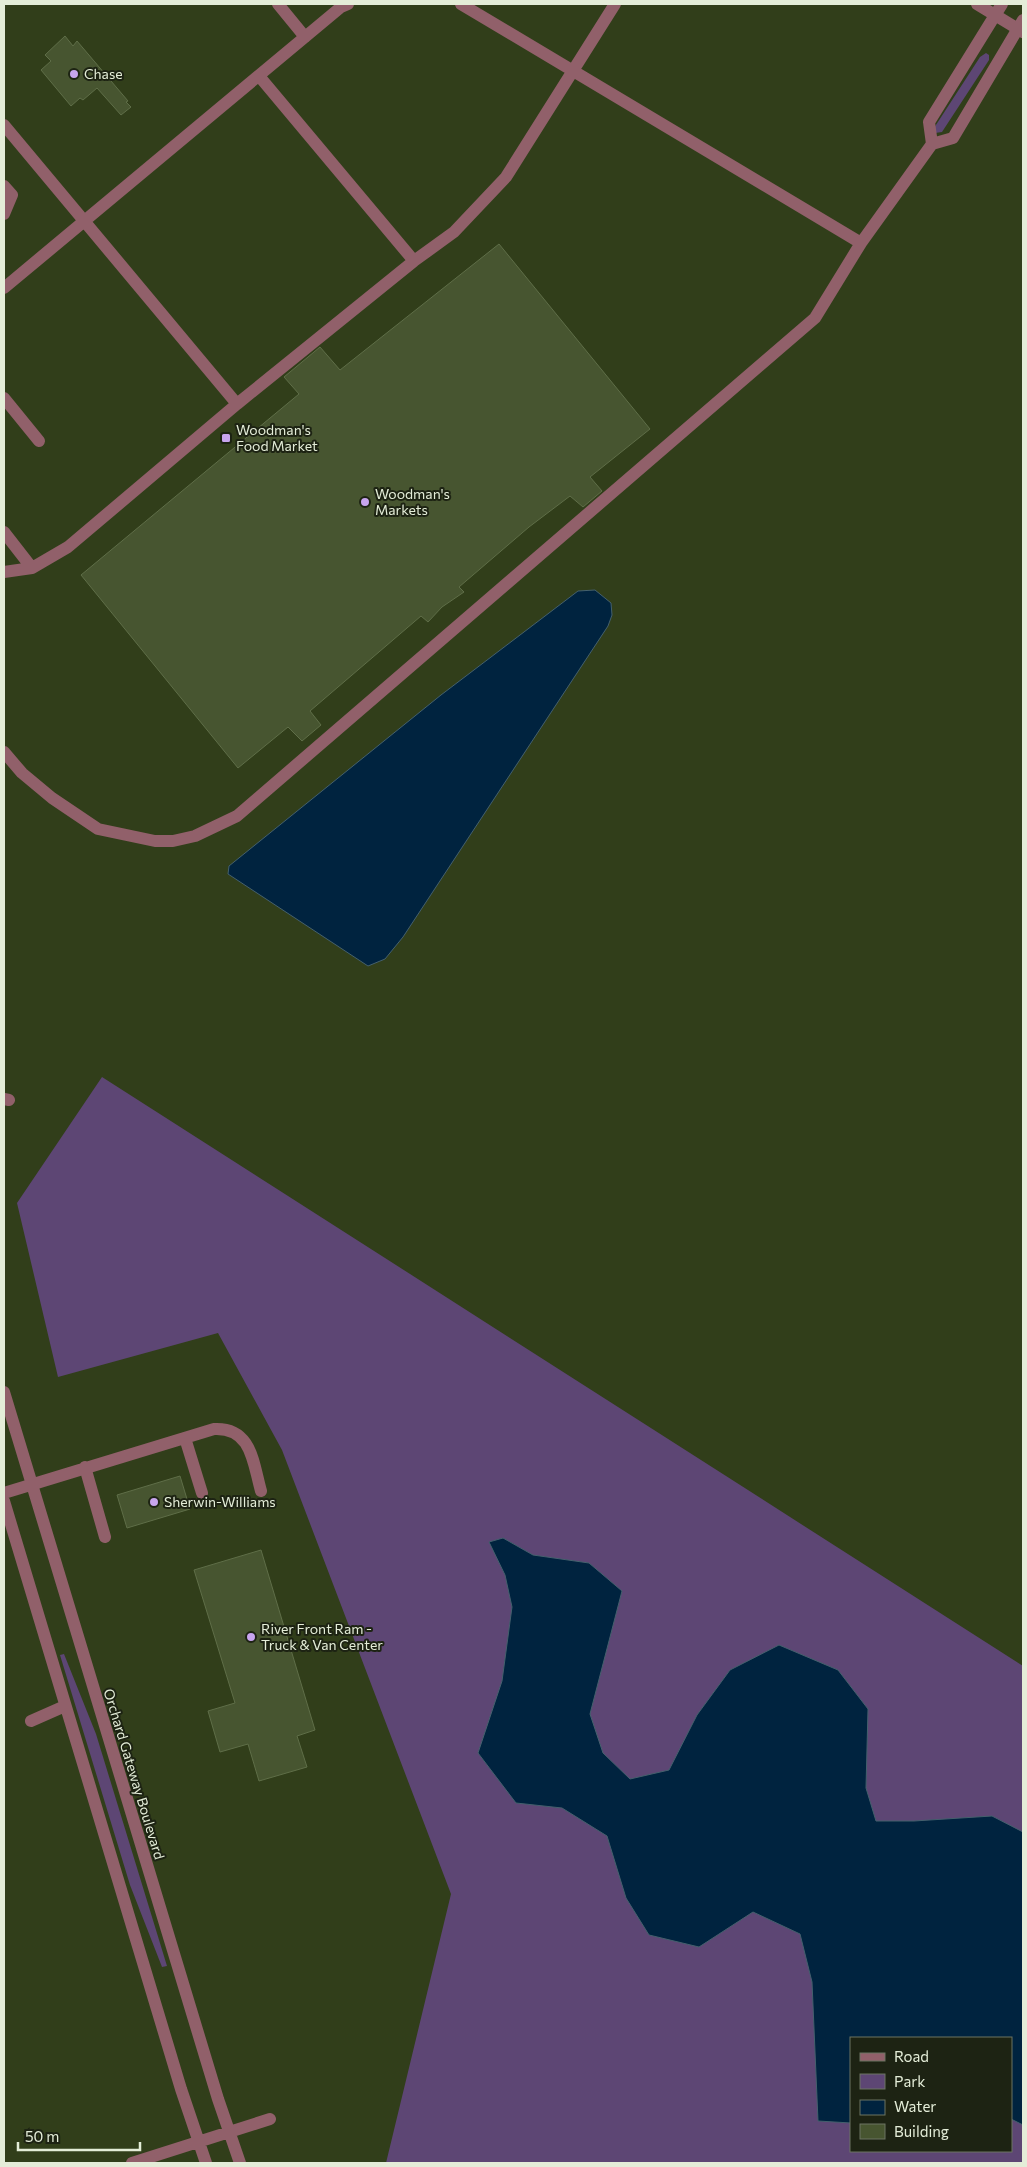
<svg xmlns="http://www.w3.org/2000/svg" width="1027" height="2167" viewBox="0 0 1027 2167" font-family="Commissioner,sans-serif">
<rect width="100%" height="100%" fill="#313e1a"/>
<!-- green -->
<path fill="#5d4674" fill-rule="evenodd" d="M986 53 989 55V60L942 132 935 133 934 128 980 57Z
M102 1077 1023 1666V2163H386L451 1894 282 1450 218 1333 58 1377 17 1203ZM851 2038H1011V2151H851Z
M64 1654 96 1734 167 1966 162 1967 130 1885 60 1655Z"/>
<!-- water -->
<path fill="#00233f" stroke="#44606d" d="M595 590 611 603 612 615 608 626 403 937 385 959 368 966 228 874 229 866 441 695 578 591Z
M503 1538 533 1555 589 1563 622 1591 590 1714 603 1753 630 1779 669 1770 697 1715 730 1670 779 1645 838 1670 868 1709 866 1788 876 1821H914L992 1816 1023 1832V2125L1011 2119V2038H851V2123L818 2121 812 1982 800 1934 753 1912 699 1947 649 1935 626 1898 607 1836 562 1808 516 1803 478 1753 502 1681 512 1607 505 1575 489 1542Z"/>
<!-- building -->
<path fill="#475530" stroke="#5f6e48" d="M65 36 73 46 77 41 128 101 126 102 131 107 121 115 97 88 83 100 80 98 71 106 41 70 51 61 45 55Z
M499 244 650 429 590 477 602 491 583 507 570 496 529 527 459 587 464 592 442 607 428 622 421 616 310 711 321 725 302 741 288 727 238 768 81 575 299 394 284 377 320 347 340 370Z
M180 1476 190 1509 127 1528 117 1495Z
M261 1550 315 1730 297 1736 307 1767 259 1781 248 1744 220 1752 208 1711 235 1703 194 1570Z"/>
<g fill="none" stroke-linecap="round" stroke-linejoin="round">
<!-- minor -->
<path stroke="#91606a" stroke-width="12" d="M278 4 305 37
M461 4 861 243
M977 4 1023 32
M259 76 414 261
M4 125 237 404
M932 144 929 122 1002 4
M4 186 12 195 4 214
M4 288 341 7 348 4
M4 398 39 441
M4 532 32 568
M4 572 32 568 68 547 237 404 414 261 454 232 506 177 615 4
M4 752 22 773 52 798 98 829 155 841H173L195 836 237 816 815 318 861 243 932 144 953 138 1023 20
M4 1099 9 1100
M4 1392 218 2099 240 2163
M185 1438 202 1493
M85 1467 105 1537
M4 1493 214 1429C252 1427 253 1463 261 1491
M4 1501 181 2089 206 2163
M31 1721 65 1706
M132 2163 270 2119"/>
</g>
<!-- markers -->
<g fill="#c8a5ee" stroke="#1d2313" stroke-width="2">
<circle cx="74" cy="74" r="5"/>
<rect x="221" y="433" width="10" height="10" rx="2.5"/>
<circle cx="365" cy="502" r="5"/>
<circle cx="154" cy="1502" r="5"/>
<circle cx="251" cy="1637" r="5"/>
</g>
<g text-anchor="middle" stroke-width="4" stroke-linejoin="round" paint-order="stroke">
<!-- poi labels -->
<g font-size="14" fill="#e4edd8" stroke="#1d2313" text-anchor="start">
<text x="84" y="79">Chase</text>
<text x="236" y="435">Woodman's<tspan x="236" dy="16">Food Market</tspan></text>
<text x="375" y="499">Woodman's<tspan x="375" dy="16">Markets</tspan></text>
<text x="164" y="1507">Sherwin-Williams</text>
<text x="261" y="1634">River Front Ram -<tspan x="261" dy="16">Truck &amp; Van Center</tspan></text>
</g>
<!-- street labels -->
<g font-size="14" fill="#e4edd8" stroke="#1d2313">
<text transform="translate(134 1774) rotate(73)" y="5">Orchard Gateway Boulevard</text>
</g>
</g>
<!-- border -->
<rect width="1027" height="2167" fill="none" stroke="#e4edd8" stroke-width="10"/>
<!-- legend -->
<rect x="850" y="2037" width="162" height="115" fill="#1d2313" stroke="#6d7462"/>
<rect x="860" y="2053" width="25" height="8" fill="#91606a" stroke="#6d7462"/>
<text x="894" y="2062" font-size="15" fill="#e4edd8">Road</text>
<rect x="860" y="2074" width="25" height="15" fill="#5d4674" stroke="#6d7462"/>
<text x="894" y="2087" font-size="15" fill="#e4edd8">Park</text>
<rect x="860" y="2100" width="25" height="15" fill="#00233f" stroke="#6d7462"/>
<text x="894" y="2112" font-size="15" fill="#e4edd8">Water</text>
<rect x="860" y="2124" width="25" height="15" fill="#475530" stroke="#6d7462"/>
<text x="894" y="2137" font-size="15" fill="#e4edd8">Building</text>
<!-- scale -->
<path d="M18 2142v8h122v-8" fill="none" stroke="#e4edd8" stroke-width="2.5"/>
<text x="25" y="2142" font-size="15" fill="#e4edd8" stroke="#1d2313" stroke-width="4" paint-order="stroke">50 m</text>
</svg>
